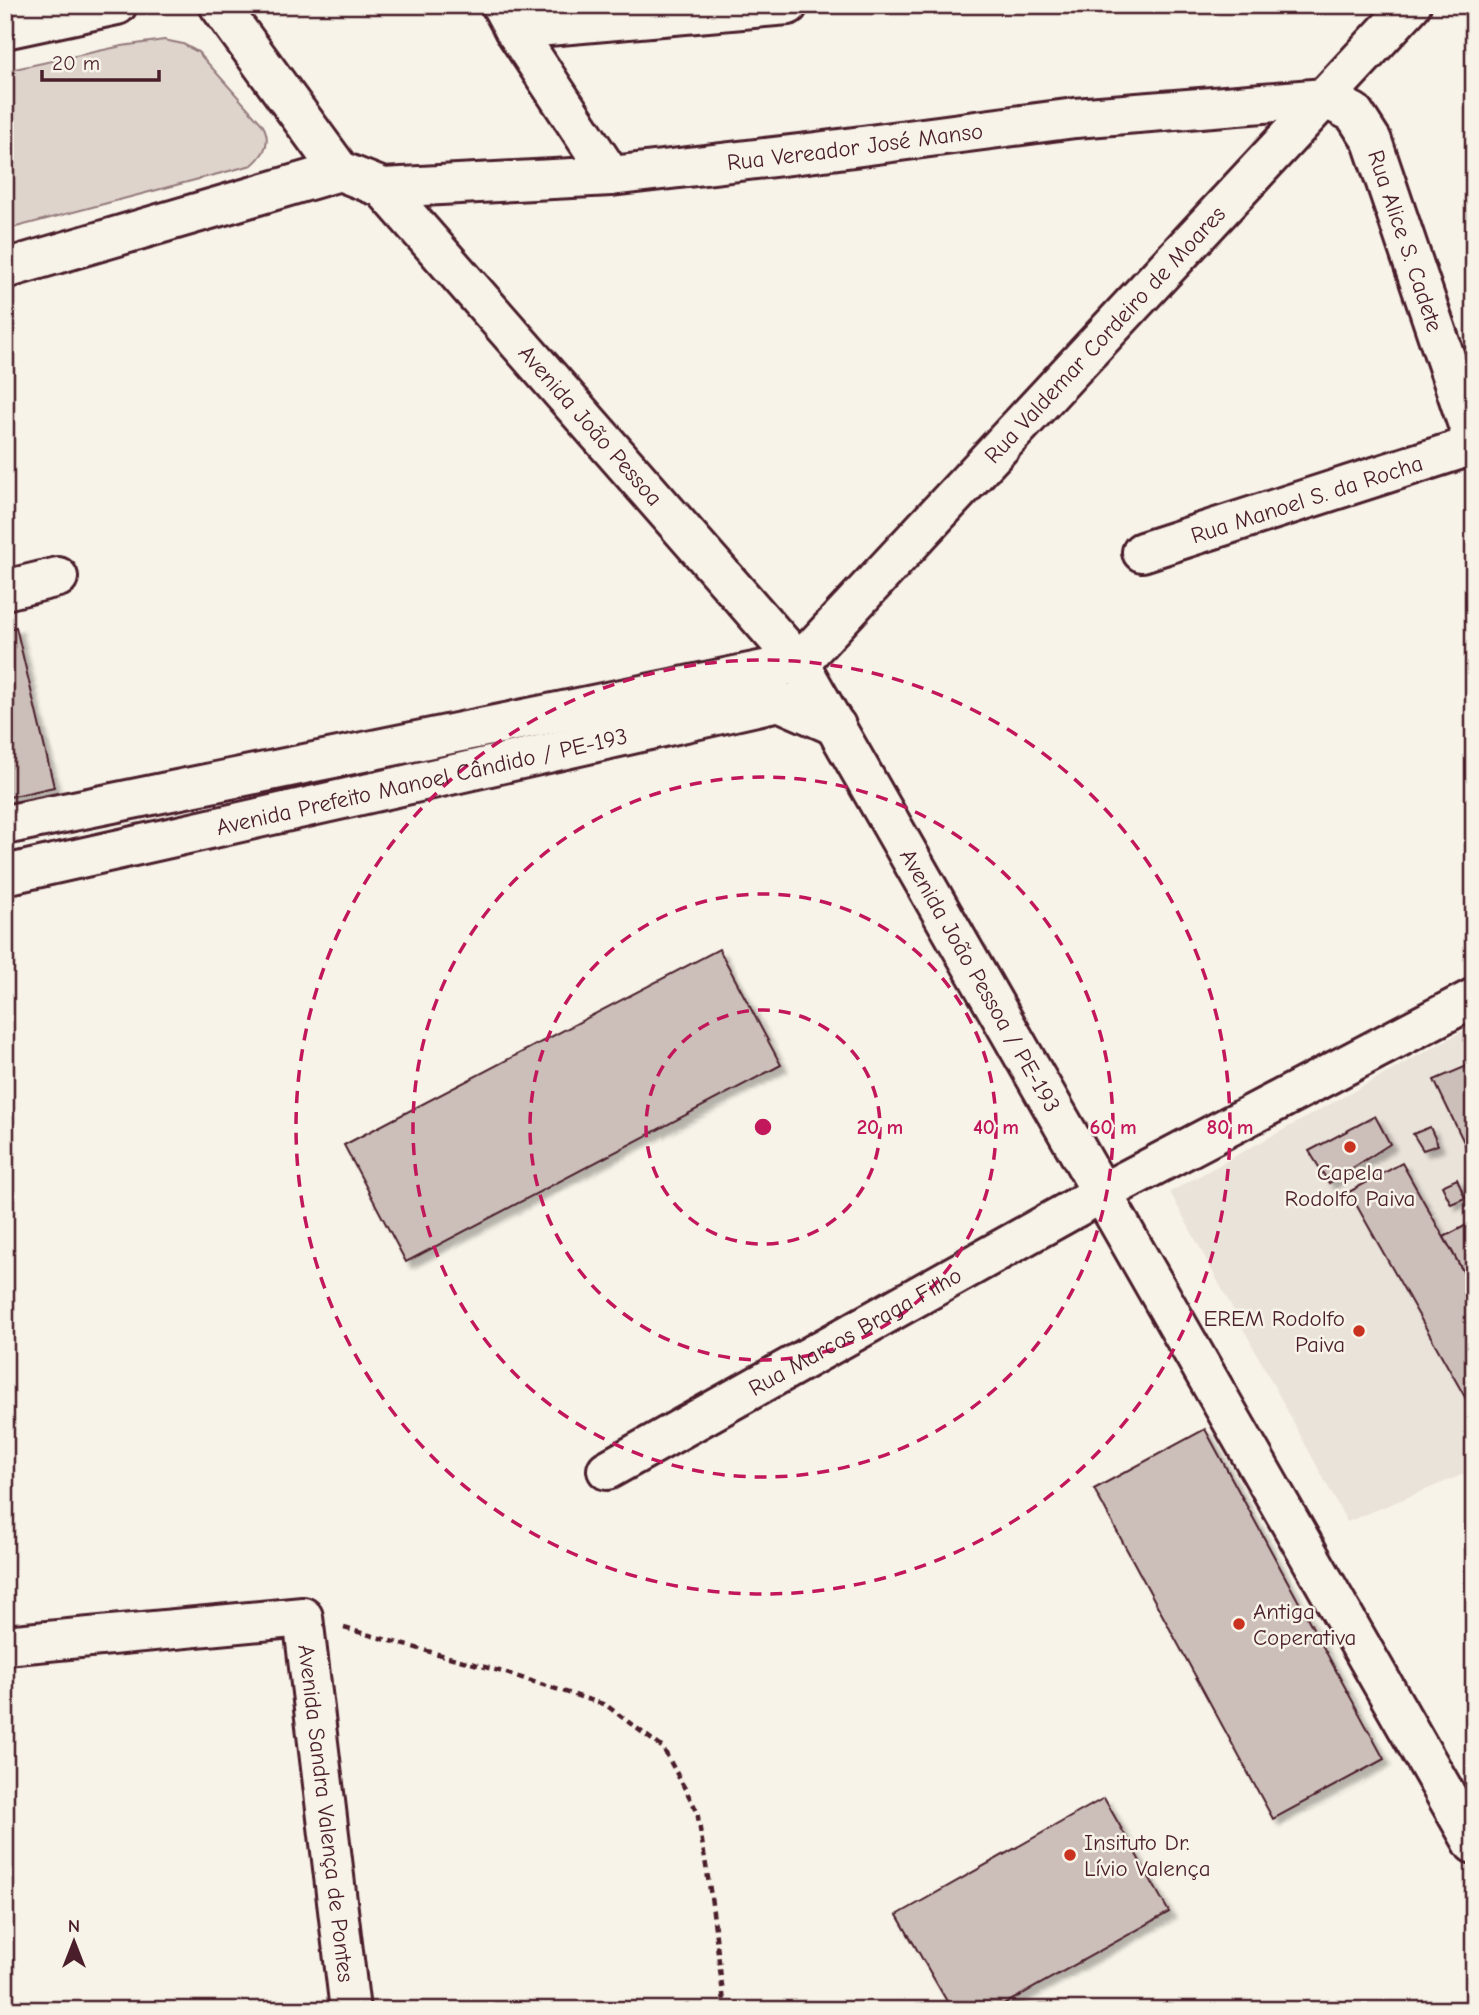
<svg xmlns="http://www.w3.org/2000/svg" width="1479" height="2015" viewBox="0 0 1479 2015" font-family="'Comic Neue',sans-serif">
<defs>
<filter id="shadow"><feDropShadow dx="6" dy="6" stdDeviation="2" flood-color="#0004"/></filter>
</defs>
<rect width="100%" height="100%" fill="#f7f3e8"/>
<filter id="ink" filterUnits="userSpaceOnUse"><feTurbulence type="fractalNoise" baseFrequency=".0143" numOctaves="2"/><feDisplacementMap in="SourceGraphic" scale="14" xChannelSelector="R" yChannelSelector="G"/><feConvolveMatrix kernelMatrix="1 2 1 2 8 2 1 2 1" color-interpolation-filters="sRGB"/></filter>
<g filter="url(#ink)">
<!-- built -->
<path fill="#eae3da" d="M1474 1025V1470L1347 1522 1170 1192Z"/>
<!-- green -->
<path fill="#ded4cc" stroke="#947a7c" stroke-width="2" d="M164 40 183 44 198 52 262 124C272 140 265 154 252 165L5 230V71L122 46Z"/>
<!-- building -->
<path fill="#ccbfb9" stroke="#4a1f2b" stroke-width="2" filter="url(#shadow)" d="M16 627 54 787 5 798V630Z
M719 949 781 1065 406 1262 344 1145Z
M1474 1063V1163L1434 1080Z
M1375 1116 1390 1144 1329 1183 1309 1151Z
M1430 1127 1438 1145 1423 1150 1413 1134Z
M1402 1163 1474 1291V1413L1349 1192Z
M1457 1179 1465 1198 1451 1204 1442 1186Z
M1474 1221V1284L1471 1285 1444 1237Z
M1205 1429 1384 1759 1273 1819 1094 1489Z
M1104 1798 1169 1912 994 2010H952L897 1915Z"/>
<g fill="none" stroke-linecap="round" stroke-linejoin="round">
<!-- street casing -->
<g stroke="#4a1f2b" stroke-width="44">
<g id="street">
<path d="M501 5 514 29 611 176"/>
<path d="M514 29 788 5"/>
<path id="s1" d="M383 188 611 176 816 152 1075 118 1325 98 1354 113 1372 141 1474 443"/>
<path id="s2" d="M1142 552 1474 445"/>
<path d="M5 590 58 577"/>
<path id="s3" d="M607 1470 1102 1193"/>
<path id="s4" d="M5 1645 303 1617 350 2010"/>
</g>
</g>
<!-- secondary casing -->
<g stroke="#4a1f2b" stroke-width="44">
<g id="secondary">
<path id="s5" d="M219 5 340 171 383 188 799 663 1411 5"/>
<path d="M5 29 117 5"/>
<path d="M5 269 340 171"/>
<path d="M1102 1193 1474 998"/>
</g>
</g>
<!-- primary casing -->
<g stroke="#4a1f2b" stroke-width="44">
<g id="primary">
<path id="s6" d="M5 825 799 663 1474 1844"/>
<path id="s7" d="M5 875 779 701 836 726"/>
</g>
</g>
<!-- path -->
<path stroke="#4a1f2b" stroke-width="4.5" stroke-dasharray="7 5" stroke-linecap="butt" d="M344 1628 503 1672 606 1705 663 1748 697 1811 711 1896 725 2010"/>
<!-- street -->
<use href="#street" stroke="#f7f3e8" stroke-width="38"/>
<!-- secondary -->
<use href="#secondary" stroke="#f7f3e8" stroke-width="38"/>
<!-- primary -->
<use href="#primary" stroke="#f7f3e8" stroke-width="38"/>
</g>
</g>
<!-- distance rings -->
<g fill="none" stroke="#c2185b" stroke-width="3.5" stroke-dasharray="12 9">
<circle cx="763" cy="1127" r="117"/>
<circle cx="763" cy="1127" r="233"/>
<circle cx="763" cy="1127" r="350"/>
<circle cx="763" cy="1127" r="467"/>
</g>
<!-- markers -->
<g fill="#c8321e" stroke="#f7f3e8" stroke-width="2.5">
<circle cx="1350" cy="1147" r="7"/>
<circle cx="1359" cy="1331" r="7"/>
<circle cx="1239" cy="1624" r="7"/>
<circle cx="1070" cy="1855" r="7"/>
</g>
<g text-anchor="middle" stroke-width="5" stroke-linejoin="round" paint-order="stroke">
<!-- street labels -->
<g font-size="23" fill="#4a1f2b" stroke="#f7f3e8">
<text dy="8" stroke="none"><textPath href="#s1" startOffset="474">Rua Vereador José Manso</textPath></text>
<text dy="8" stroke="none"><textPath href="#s1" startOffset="1118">Rua Alice S. Cadete</textPath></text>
<text dy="8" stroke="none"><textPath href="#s5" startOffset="1332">Rua Valdemar Cordeiro de Moares</textPath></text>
<text dy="8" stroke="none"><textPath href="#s5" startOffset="567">Avenida João Pessoa</textPath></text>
<text dy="8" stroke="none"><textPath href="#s2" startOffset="173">Rua Manoel S. da Rocha</textPath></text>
<text dy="8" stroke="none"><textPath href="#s7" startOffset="427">Avenida Prefeito Manoel Cândido / PE-193</textPath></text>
<text dy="8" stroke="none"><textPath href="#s6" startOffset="1176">Avenida João Pessoa / PE-193</textPath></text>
<text dy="8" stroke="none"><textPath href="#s3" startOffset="284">Rua Marcos Braga Filho</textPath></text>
<text dy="8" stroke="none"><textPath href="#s4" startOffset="497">Avenida Sandra Valença de Pontes</textPath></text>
</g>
<!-- poi labels -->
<g font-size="23" fill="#4a1f2b" stroke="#f7f3e8" text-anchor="start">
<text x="1350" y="1180" text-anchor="middle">Capela<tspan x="1350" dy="26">Rodolfo Paiva</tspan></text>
<text x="1345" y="1326" text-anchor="end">EREM Rodolfo<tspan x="1345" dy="26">Paiva</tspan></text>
<text x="1253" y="1619">Antiga<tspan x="1253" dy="26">Coperativa</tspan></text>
<text x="1084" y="1850">Insituto Dr.<tspan x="1084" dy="26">Lívio Valença</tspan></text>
</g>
</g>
<circle cx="763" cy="1127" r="10" fill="#c2185b" stroke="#f7f3e8" stroke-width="3.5"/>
<g font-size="21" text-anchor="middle" font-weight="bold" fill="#c2185b" stroke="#f7f3e8" stroke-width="5" stroke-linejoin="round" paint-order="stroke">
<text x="880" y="1134">20 m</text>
<text x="996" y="1134">40 m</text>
<text x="1113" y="1134">60 m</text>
<text x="1230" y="1134">80 m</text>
</g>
<!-- margin -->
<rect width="1479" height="2015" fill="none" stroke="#f7f3e8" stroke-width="28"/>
<rect x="14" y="14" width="1451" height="1987" fill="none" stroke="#4a1f2b" stroke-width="2.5" filter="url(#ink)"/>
<!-- north arrow -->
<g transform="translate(74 1942)" stroke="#f7f3e8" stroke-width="5" paint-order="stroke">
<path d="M0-5L12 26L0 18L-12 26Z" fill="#4a1f2b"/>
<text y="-10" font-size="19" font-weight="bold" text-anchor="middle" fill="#4a1f2b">N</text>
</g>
<!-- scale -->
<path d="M42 70v10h117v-10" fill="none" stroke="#4a1f2b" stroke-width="3.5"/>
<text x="52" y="70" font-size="21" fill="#4a1f2b" stroke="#f7f3e8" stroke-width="5" paint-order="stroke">20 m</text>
</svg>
